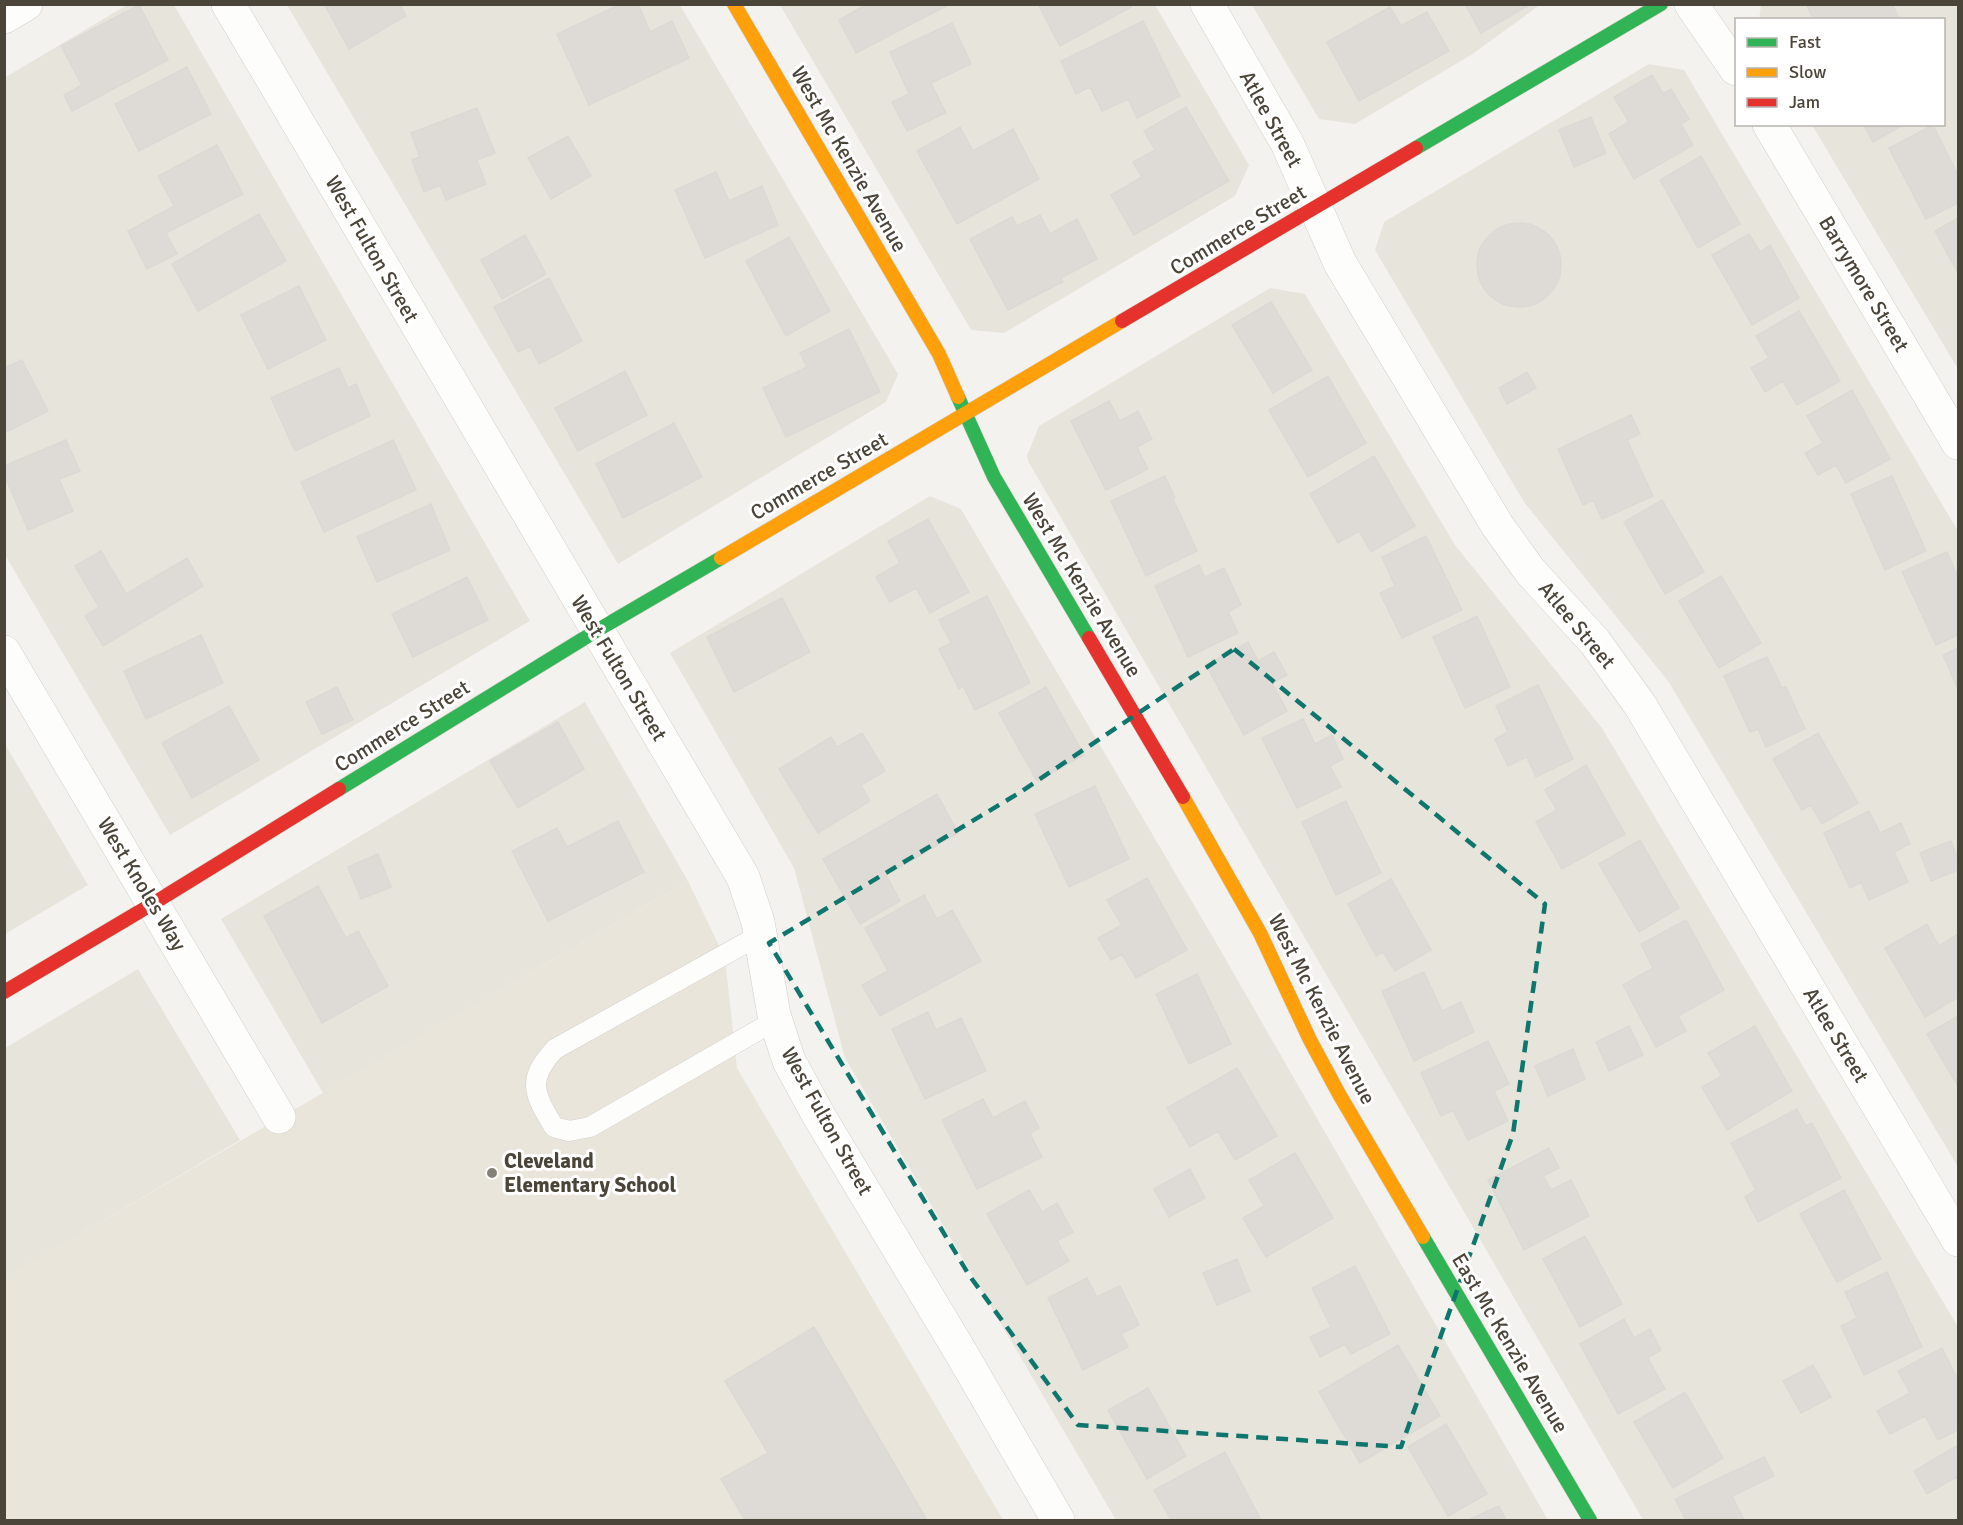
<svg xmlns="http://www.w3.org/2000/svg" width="1963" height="1525" viewBox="0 0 1963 1525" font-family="Signika,sans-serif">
<rect width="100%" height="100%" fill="#f4f2ee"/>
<!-- residential -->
<path fill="#e7e4dc" d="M127 5H174L530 621 170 835 5 555 4 78Z
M287 5H680L898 374 886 402 618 564Z
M780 5H1155L1249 165 1235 196 1004 333 971 330Z
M1252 5H1540L1471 55 1355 124 1319 119Z
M1761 5H1958V369L1812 125 1944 124V20H1759Z
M1649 64 1684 70 1958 531V1167L1668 681 1524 502 1375 250 1384 222Z
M1270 288 1305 294 1455 545 1602 728 1958 1327V1520H1643L1028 461 1027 456 1039 426Z
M930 496 961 509 1214 939 1548 1520H1116L845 1058 794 868 670 653Z
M585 702 688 881 323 1093 221 919Z
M5 744 88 885 5 934H4Z
M138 969 240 1140 5 1278V1048Z"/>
<!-- education -->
<path fill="#eae5da" d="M688 881 725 958 737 1068 1003 1520H5L4 1278Z"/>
<!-- building -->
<path fill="#dedbd6" stroke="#dcd9d4" stroke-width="1.5" d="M324 4H400L406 16 349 49Z
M621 4H638L650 32 672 21 689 58 589 105 557 34Z
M867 4H950L856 53 839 20Z
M1038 4H1129L1131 7 1060 46Z
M1465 4H1531L1481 33Z
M1806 4H1892L1900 20H1814Z
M139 5 168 60 72 111 64 95 82 85 61 46Z
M1390 7 1401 26 1427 12 1449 51 1359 101 1327 42Z
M1143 21 1180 96 1137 118 1128 99 1102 111 1090 87 1076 94 1061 61Z
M952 23 971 64 931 83 946 113 907 131 892 102 909 94 890 52Z
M187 67 211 114 139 151 115 104Z
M1652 75 1663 94 1671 89 1689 119 1681 124 1693 145 1634 179 1609 134 1629 122 1614 97Z
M1186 107 1229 181 1134 235 1111 195 1142 177 1133 162 1155 150 1144 131Z
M477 108 495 153 477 160 486 184 446 200 440 185 424 192 412 160 420 157 411 133Z
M1591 117 1606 153 1574 167 1559 130Z
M1863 124H1905L1873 142Z
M1933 125 1958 175V203L1926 219 1889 148Z
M960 127 973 151 1013 129 1039 179 957 224 917 151Z
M568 136 591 176 551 199 528 158Z
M217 145 243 194 166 233 177 254 147 269 128 231 174 206 158 176Z
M1701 156 1740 224 1698 248 1660 180Z
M716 172 729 201 762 186 778 225 705 258 675 190Z
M259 214 286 261 198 311 172 264Z
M1040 215 1050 234 1077 219 1097 259 1061 278 1063 282 1008 310 970 239 1012 217 1017 226Z
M1958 218V273L1935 231Z
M1477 265a42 42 0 1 1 84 0a42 42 0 1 1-84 0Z
M1749 234 1760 252 1770 245 1799 298 1752 325 1712 255Z
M525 235 546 274 502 299 481 260Z
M789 237 830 311 786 336 746 261Z
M549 278 582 341 539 364 530 346 518 352 494 307Z
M299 286 326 340 268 369 241 315Z
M1271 302 1312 370 1273 393 1232 325Z
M1799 311 1840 381 1797 405 1783 381 1765 392 1751 368 1769 358 1756 336Z
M849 329 880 392 786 437 763 388 807 367 800 353Z
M22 360 48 411 4 433V368Z
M339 368 348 388 356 384 370 416 295 451 271 398Z
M625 371 647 415 578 451 555 408Z
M1527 372 1536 388 1507 404 1499 388Z
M1328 376 1366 443 1308 477 1269 410Z
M1852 390 1890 459 1846 483 1836 465 1818 475 1805 453 1823 443 1807 416Z
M1109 401 1120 421 1138 411 1152 439 1137 447 1148 469 1106 490 1071 421Z
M1631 415 1640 434 1627 440 1653 496 1602 519 1593 500 1583 505 1558 449Z
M674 423 702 477 623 518 596 464Z
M66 440 80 471 59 479 73 511 28 530 4 474V466Z
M393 440 416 490 324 532 301 482Z
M1374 456 1415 526 1371 552 1359 531 1338 543 1310 494Z
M1165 476 1175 498 1173 499 1197 551 1146 576 1111 501Z
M1892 476 1926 551 1885 570 1851 494Z
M1662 500 1704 572 1665 594 1624 522Z
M431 504 450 550 377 582 357 537Z
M928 519 969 592 930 613 916 588 890 602 876 577 900 563 888 541Z
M1426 536 1462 610 1402 638 1380 593 1395 586 1382 557Z
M101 551 126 594 187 558 203 586 103 646 85 616 99 607 75 566Z
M1947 552 1958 577V635L1936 645 1902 572Z
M1199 565 1205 577 1224 568 1241 605 1228 612 1238 633 1188 657 1155 586Z
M1721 576 1761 643 1719 668 1679 601Z
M467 577 488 620 413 657 392 614Z
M987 596 1030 683 975 710 963 686 959 689 939 649 951 643 939 620Z
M782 598 810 652 734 692 707 637Z
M1477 616 1510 687 1465 708 1433 637Z
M201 635 223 683 146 719 124 671Z
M1248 642 1258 661 1274 652 1287 675 1272 683 1287 711 1244 735 1206 665Z
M1958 648V689L1943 655Z
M1767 657 1782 688 1786 687 1805 729 1766 747 1758 729 1750 732 1724 676Z
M1538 685 1573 759 1536 777 1527 757 1508 766 1495 739 1508 732 1496 706Z
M337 687 353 720 322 734 306 702Z
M1046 687 1084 755 1037 781 999 713Z
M229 706 259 760 192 798 162 743Z
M1303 719 1315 744 1332 735 1343 759 1330 766 1341 787 1297 808 1262 738Z
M558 722 584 769 518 808 490 761Z
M862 733 885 771 861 785 870 801 818 833 779 769 831 737 837 747Z
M1818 733 1858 803 1822 824 1811 805 1802 810 1773 759Z
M1586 765 1625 834 1562 869 1536 822 1557 810 1545 790Z
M1095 786 1129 859 1069 887 1035 814Z
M937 794 958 833 886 875 900 901 860 924 823 859Z
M1346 801 1381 873 1336 895 1302 822Z
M1869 811 1880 833 1901 823 1910 844 1894 852 1908 882 1869 900 1861 882 1850 888 1824 833Z
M618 821 644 872 548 921 512 851 557 828 567 847Z
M1640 840 1679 908 1639 932 1599 864Z
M1951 841 1958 859V870L1931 881 1920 853Z
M378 854 391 887 361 899 348 867Z
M1147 878 1187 950 1136 978 1122 954 1111 960 1098 938 1122 925 1107 900Z
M1391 879 1431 950 1395 971 1383 952 1376 956 1348 904Z
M318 886 346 938 358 931 388 986 322 1023 264 916Z
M924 895 937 919 952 910 981 961 880 1016 862 985 888 971 865 928Z
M1686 920 1724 990 1678 1016 1686 1031 1656 1047 1623 985 1653 968 1641 944Z
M1927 924 1939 946 1958 934V997L1925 1017 1885 948Z
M1424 972 1442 1011 1461 1002 1474 1032 1414 1061 1382 991Z
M1197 974 1231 1044 1189 1064 1156 994Z
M928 1012 936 1030 961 1018 986 1071 925 1099 892 1029Z
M1958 1016V1086L1927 1034Z
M1629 1026 1643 1055 1609 1071 1596 1042Z
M1755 1026 1792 1091 1727 1130 1702 1087 1722 1076 1708 1053Z
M1488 1041 1509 1084 1494 1091 1508 1121 1468 1140 1453 1110 1441 1116 1421 1073Z
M1573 1049 1585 1079 1548 1096 1535 1066Z
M1237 1068 1277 1136 1235 1160 1218 1131 1190 1147 1167 1108Z
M983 1099 993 1118 1025 1101 1039 1128 1030 1134 1042 1157 977 1189 942 1120Z
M1797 1109 1806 1126 1812 1123 1841 1178 1758 1222 1745 1197 1756 1190 1731 1143Z
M1549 1148 1559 1168 1543 1176 1551 1190 1571 1180 1589 1216 1524 1250 1488 1180Z
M1295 1153 1333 1218 1266 1257 1243 1218 1264 1206 1249 1180Z
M1190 1169 1205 1198 1169 1217 1154 1189Z
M1029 1190 1042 1212 1057 1203 1073 1232 1057 1241 1069 1261 1027 1285 987 1214Z
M1844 1190 1881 1259 1837 1282 1800 1214Z
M1585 1236 1622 1304 1580 1327 1543 1259Z
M1237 1259 1250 1291 1217 1305 1203 1273Z
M1355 1266 1390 1334 1351 1354 1345 1344 1320 1357 1310 1337 1331 1327 1312 1288Z
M1887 1272 1922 1347 1864 1375 1841 1326 1857 1318 1845 1292Z
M1087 1278 1097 1297 1120 1286 1139 1325 1121 1334 1128 1347 1083 1370 1048 1298Z
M1624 1319 1634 1338 1650 1329 1661 1350 1648 1358 1665 1389 1618 1414 1580 1344Z
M814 1327 927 1520H745L721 1479 768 1453 725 1381Z
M1398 1345 1440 1416 1360 1463 1319 1392Z
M1942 1348 1958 1380V1430L1938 1440 1925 1416 1890 1434 1877 1411 1910 1393 1898 1371Z
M1813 1365 1831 1397 1801 1413 1783 1381Z
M1148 1388 1186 1456 1147 1479 1108 1410Z
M1685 1392 1723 1458 1673 1488 1634 1422Z
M1446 1424 1487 1494 1448 1516 1408 1447Z
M1958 1445V1481L1956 1477 1927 1494 1914 1471Z
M1225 1452 1261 1520H1171L1154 1490Z
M1764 1457 1774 1476 1732 1496 1744 1520H1686L1675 1499Z
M1499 1506 1506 1520H1468Z"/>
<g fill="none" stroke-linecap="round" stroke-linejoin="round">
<!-- lane casing -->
<g stroke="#d2d0cb" stroke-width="21">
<path id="lane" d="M760 935 555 1049C526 1080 534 1094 554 1127L569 1131 590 1127 776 1020"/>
</g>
<!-- street casing -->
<g stroke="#d2d0cb" stroke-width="34">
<path id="street" d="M228 4 743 877 758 922 774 1015 789 1061 819 1116 960 1351 1058 1520
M1207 4 1287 143 1340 263 1497 525 1530 571 1595 642 1640 705 1958 1240
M1691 4 1736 69
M4 17 26 4
M1769 124 1958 443
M4 652 279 1117"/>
</g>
<!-- fast casing -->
<g stroke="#d3cfc5" stroke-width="15">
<path id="fast" d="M1416 148 1661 4
M958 397 994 477 1089 638
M339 789 596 631 721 558
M1423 1237 1590 1520"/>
</g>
<!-- slow casing -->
<g stroke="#d3cfc5" stroke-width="15">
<path id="slow" d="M734 4 939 354 958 397
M721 558 1122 321
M1183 797 1260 933 1310 1040 1339 1094 1423 1237"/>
</g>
<!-- jam casing -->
<g stroke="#d3cfc5" stroke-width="15">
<path id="jam" d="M1122 321 1416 148
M1089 638 1183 797
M4 992 154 903 339 789"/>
</g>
<!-- lane -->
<use href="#lane" stroke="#fdfdfc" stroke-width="20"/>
<!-- street -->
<use href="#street" stroke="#fdfdfc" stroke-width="33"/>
<!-- fast -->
<use href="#fast" stroke="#30b455" stroke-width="14"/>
<!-- slow -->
<use href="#slow" stroke="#ff9f0a" stroke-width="14"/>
<!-- jam -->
<use href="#jam" stroke="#e5322d" stroke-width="14"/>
</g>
<!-- marked area -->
<path fill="none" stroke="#0f766e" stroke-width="4.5" stroke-dasharray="12 8" stroke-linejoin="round" d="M1234 649 1545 904 1513 1134 1401 1447 1078 1425 969 1275 769 943 1019 793Z"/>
<!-- markers -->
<circle fill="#868178" stroke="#fff" stroke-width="2" cx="492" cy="1173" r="6"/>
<g text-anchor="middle" stroke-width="6" stroke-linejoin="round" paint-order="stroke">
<!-- street labels -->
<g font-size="21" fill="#4b4439" stroke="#fff">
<text transform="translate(1271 119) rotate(61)" y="7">Atlee Street</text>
<text transform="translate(849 159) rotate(60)" y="7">West Mc Kenzie Avenue</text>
<text transform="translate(1238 230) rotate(-31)" y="7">Commerce Street</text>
<text transform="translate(372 249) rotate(60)" y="7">West Fulton Street</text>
<text transform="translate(1864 284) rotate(59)" y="7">Barrymore Street</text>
<text transform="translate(819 476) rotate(-30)" y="7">Commerce Street</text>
<text transform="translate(1082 585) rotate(59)" y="7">West Mc Kenzie Avenue</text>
<text transform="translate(1577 625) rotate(50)" y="7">Atlee Street</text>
<text transform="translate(619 668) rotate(59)" y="7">West Fulton Street</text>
<text transform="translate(402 726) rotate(-32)" y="7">Commerce Street</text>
<text transform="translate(142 884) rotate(59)" y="7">West Knoles Way</text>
<text transform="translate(1322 1009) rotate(63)" y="7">West Mc Kenzie Avenue</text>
<text transform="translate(1836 1035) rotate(59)" y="7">Atlee Street</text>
<text transform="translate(827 1121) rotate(61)" y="7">West Fulton Street</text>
<text transform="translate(1510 1343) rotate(59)" y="7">East Mc Kenzie Avenue</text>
</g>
<!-- poi labels -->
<g font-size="21" font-weight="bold" fill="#4b4439" stroke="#fff" text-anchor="start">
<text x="504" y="1168">Cleveland<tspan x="504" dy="24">Elementary School</tspan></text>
</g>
</g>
<!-- border -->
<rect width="1963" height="1525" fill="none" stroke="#4b4439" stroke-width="12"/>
<!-- legend -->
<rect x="1735" y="18" width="210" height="108" fill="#ffffff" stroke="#b7b4b0" stroke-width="1.5"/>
<rect x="1747" y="38" width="30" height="9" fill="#30b455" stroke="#b7b4b0" stroke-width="1.5"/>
<text x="1789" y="48" font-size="18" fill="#4b4439">Fast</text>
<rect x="1747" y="68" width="30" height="9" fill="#ff9f0a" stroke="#b7b4b0" stroke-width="1.5"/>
<text x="1789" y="78" font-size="18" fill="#4b4439">Slow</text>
<rect x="1747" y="98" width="30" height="9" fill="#e5322d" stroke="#b7b4b0" stroke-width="1.5"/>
<text x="1789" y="108" font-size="18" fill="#4b4439">Jam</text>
</svg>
